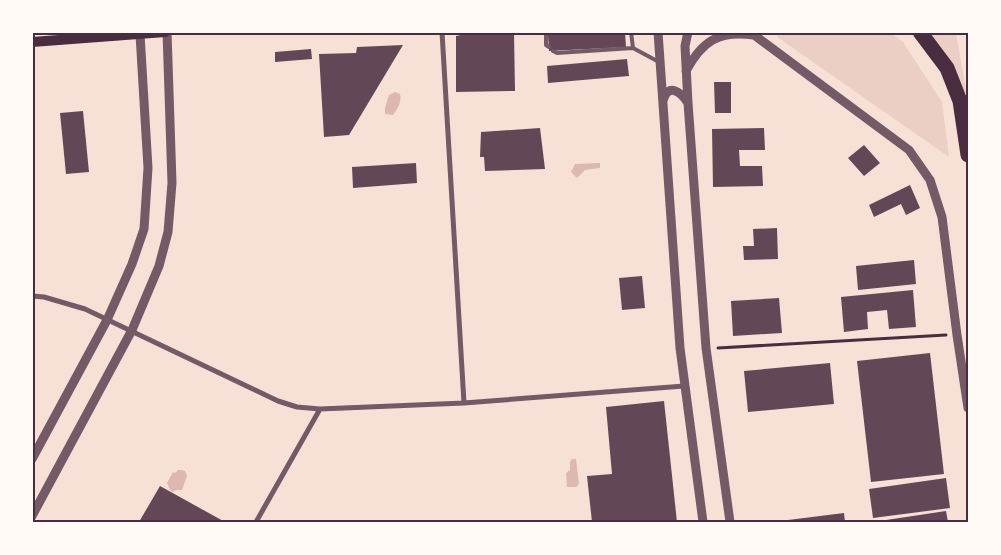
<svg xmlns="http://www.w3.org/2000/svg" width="1001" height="555" viewBox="0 0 1001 555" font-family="'Fira Sans Condensed',sans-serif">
<rect width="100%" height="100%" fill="#f7e1d7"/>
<!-- green -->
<path fill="#ebcfc5" d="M779 33H891L903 42 942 102 949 157 777 37Z
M917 33H956L967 95 923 40Z"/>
<!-- water -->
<path fill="#dcb8b0" d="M395 92 400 94C402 101 398 109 393 115L385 114V108L389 95Z
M600 163V168L585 170 577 178 571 172 575 164Z
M572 459H576L579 484 576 487H567L566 473 570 470V462Z
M178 470H182L185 471 187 476 182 490H176L173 492 170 490 167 483 173 472 175 473Z"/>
<!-- building -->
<path fill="#644757" d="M476 32H514L515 91 456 92V36Z
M591 32H625L626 47 549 51 548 35Z
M403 45 349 135 324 137 319 54 356 53 357 47Z
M311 49 312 59 275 62V52Z
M627 59 629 76 548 83 547 66Z
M714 82H731V113H715Z
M83 111 89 172 66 174 60 113Z
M540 128 545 169 485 171 484 157H480L481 132Z
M764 128 765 150H739L740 166H762L763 186 713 187 712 129Z
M864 145 880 163 864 176 848 158Z
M416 163 417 183 353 188 352 167Z
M910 185 920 208 906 215 901 204 874 217 869 205Z
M777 228 778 259 744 260 743 246H754L753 229Z
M914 260 916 284 858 290 856 266Z
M642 276 645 308 622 310 619 278Z
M913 290 916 327 889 329 887 310 867 312 868 329 844 332 841 297Z
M779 298 782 333 733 336 731 301Z
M930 353 944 474 871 482 857 361Z
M830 363 834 404 748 412 744 371Z
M664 401 677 522H592L587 476 612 474 606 407Z
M946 478 950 508 873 518 869 489Z
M160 486 225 522H139Z
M946 511 948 522H886V520Z
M844 513 845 522H780V521Z"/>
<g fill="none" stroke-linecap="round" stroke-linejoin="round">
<!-- path -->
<path stroke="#4a2c40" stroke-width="3" d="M718 348 946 335"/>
<!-- service -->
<path stroke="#755966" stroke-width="4" d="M546 32V45L549 47
M631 32 633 48 659 62
M553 51 557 53 633 48
M32 147 33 162"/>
<!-- minor -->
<path stroke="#755966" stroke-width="5" d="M442 32 464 403
M32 296 44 297 85 309 278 401 297 407 320 409 464 403 684 386
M256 522 320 409"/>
<!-- tertiary -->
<path stroke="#755966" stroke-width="9" d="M658 32 680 348 703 522
M688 32 685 46 688 103 706 348 730 522
M750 32 909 150 930 180 942 217 957 335 968 408
M686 71C702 41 719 30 754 35
M663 101C668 82 681 92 688 103
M32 459 107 320 132 264 144 229 148 168 140 34
M32 516 132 330 159 266 168 232 172 183 167 32"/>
<!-- secondary -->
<path stroke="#4a2c40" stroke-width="10" d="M32 42 165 32"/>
<!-- motorway -->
<path stroke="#4a2c40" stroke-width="15" d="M920 32 947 68 960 101 968 155"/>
</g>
<!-- border -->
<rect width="1001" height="555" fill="none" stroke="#fffaf5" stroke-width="68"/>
<rect x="34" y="34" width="933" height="487" fill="none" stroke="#4a2c40" stroke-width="2"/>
</svg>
